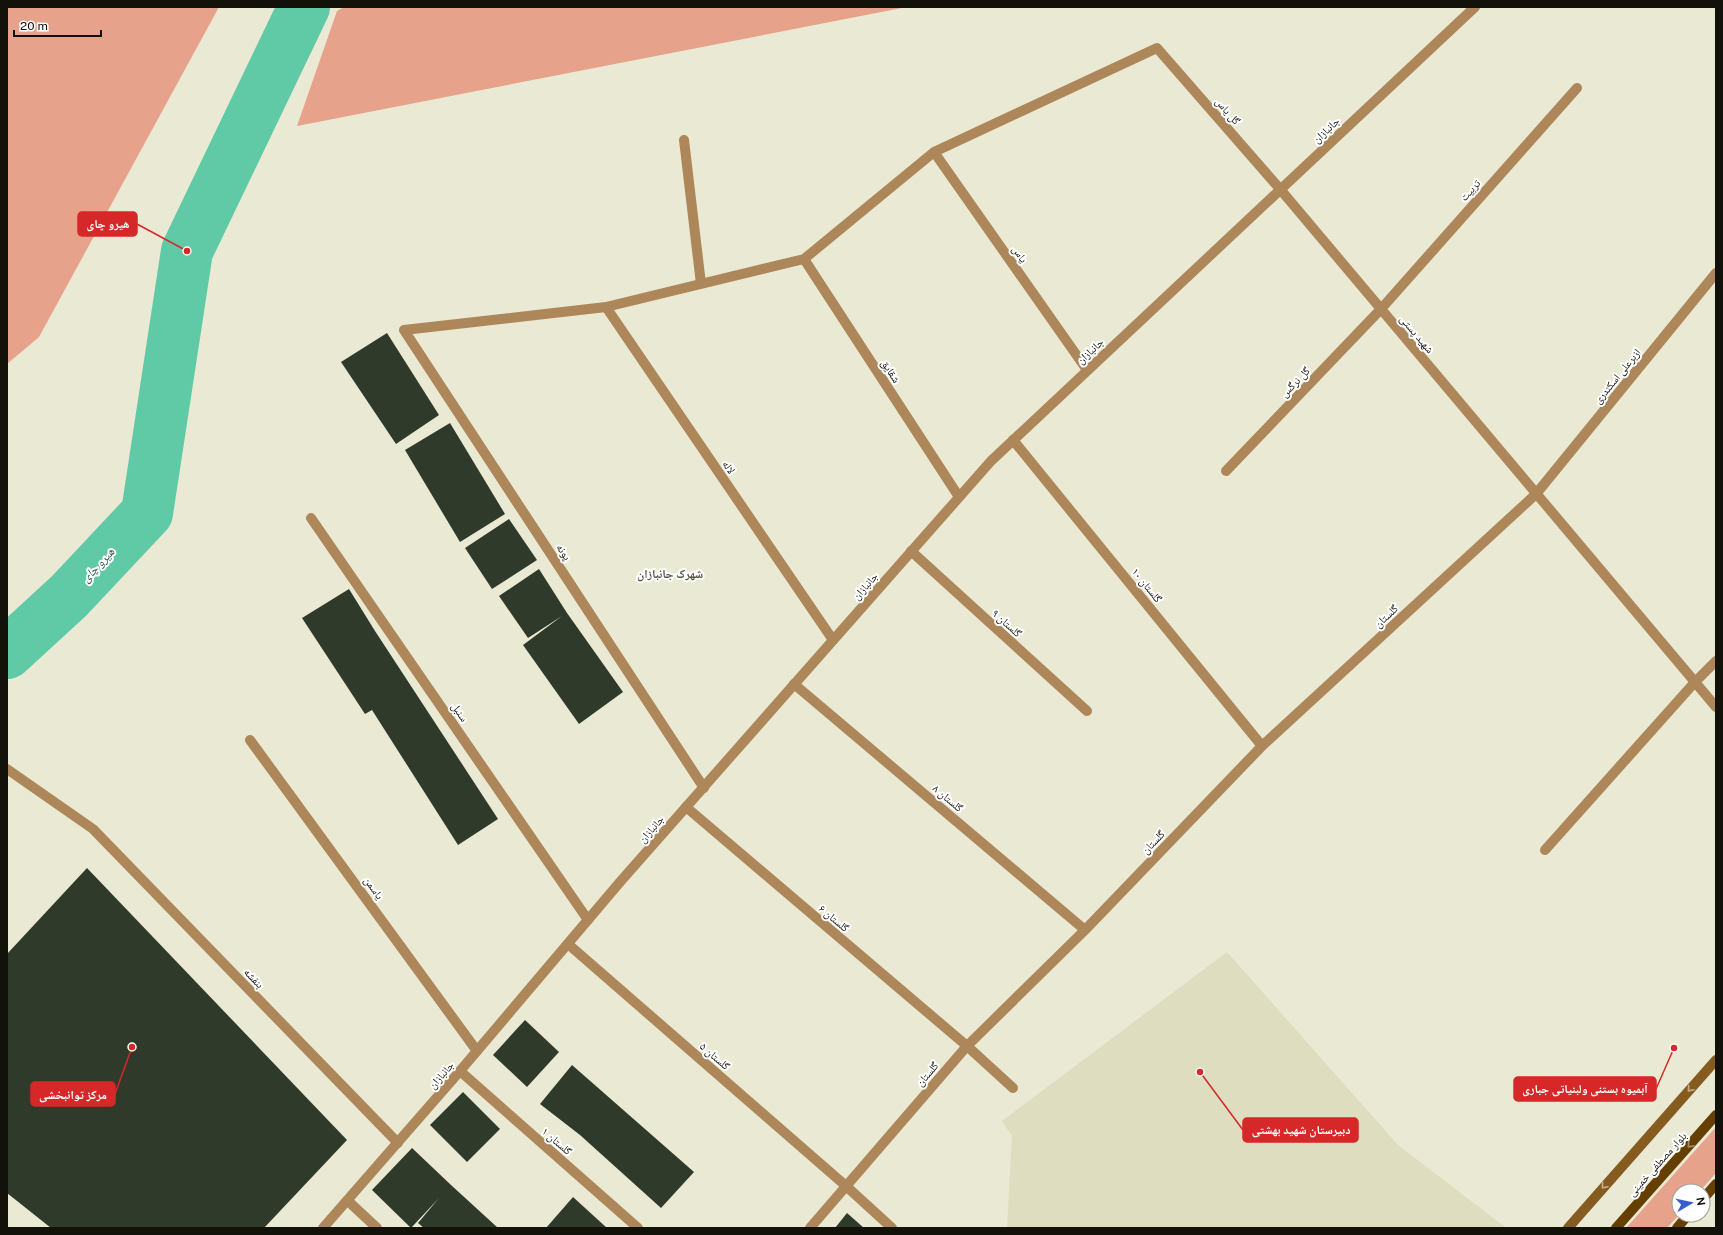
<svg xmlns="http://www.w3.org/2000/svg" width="1723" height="1235" viewBox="0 0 1723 1235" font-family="'Public Sans','Noto Naskh Arabic',sans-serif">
<rect width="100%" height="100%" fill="#eae9d3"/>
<!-- built -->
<path fill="#deddbf" d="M1227 952 1398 1145 1505 1227 1504 1228H1007L1012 1136 1002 1121Z"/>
<!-- green -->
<path fill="#e7a28c" d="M7 7H219L39 337 7 364Z
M344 7H907L297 126 337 11Z
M1716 1127V1173L1700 1191H1679V1215L1667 1228H1626Z"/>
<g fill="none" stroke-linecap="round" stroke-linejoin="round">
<!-- river -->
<path stroke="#60caa7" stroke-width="52" d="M7 653 69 596 147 513 187 251 304 7"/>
</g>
<!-- building -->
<path fill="#303a2b" d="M387 333 439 415 396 444 341 362Z
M450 423 505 514 460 542 405 450Z
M509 519 537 560 492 589 465 548Z
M539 569 567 613 623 692 579 724 523 645 562 616 528 638 499 596Z
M349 589 375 631 498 819 458 845 372 710 365 714 302 618Z
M87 868 347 1140 264 1228H51L7 1193V954Z
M525 1020 559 1052 527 1087 493 1055Z
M572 1065 694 1172 661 1208 580 1135 540 1104Z
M463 1092 500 1129 467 1162 430 1125Z
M412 1148 451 1185 498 1228H424L418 1223 439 1198 411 1228 372 1190Z
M573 1197 607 1228H546Z
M847 1213 864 1228H835Z"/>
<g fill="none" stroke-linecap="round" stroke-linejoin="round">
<!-- minor -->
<path stroke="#ad875a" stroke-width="10" d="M684 140 701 284
M934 152 1087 370
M804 259 959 497
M606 307 833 640
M1013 440 1262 746
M1226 471 1381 309 1577 88
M311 518 588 920
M911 551 1087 711
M794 684 1085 930
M250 740 477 1051
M7 769 93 829 398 1143
M704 788 404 330 606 307 804 259 934 152 1157 48 1280 189 1716 707
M686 807 967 1046 1013 1088
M1545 850 1695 682 1716 661
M568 944 846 1186 892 1228
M460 1071 638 1228
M348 1201 377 1228
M810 1228 967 1046 1085 930 1262 746 1536 494 1716 273"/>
<!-- tertiary -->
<path stroke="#ad875a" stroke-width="10" d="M323 1228 460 1071 620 882 991 461 1475 7"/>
<!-- secondary -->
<path stroke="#865b1f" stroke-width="10" d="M1568 1228 1716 1060"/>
<!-- primary -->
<path stroke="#653f00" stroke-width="10" d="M1703 1199 1716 1184
M1616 1228 1716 1115
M1677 1228 1688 1215"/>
</g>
<!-- one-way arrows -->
<defs><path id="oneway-chevron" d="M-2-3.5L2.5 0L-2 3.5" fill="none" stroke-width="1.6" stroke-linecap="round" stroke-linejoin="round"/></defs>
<g stroke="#c2ad8f">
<use href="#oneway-chevron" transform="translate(1690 1089) rotate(131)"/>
<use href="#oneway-chevron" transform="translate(1604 1186) rotate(131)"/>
</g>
<use stroke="#a38c66" href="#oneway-chevron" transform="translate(1690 1145) rotate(132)"/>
<g text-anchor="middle" stroke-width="4" stroke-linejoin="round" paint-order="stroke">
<!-- street labels -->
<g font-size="11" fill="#12110a" stroke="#fff">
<text transform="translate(1228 111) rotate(49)" y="4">گل یاس</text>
<text transform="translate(1326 130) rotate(-43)" y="4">جانبازان</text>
<text transform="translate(1470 190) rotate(-48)" y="4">تربیت</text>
<text transform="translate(1020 254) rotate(55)" y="4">یاس</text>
<text transform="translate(1417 334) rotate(50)" y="4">شهید پستی</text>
<text transform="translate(1090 351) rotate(-43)" y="4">جانبازان</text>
<text transform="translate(891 371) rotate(57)" y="4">شقایق</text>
<text transform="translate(1617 376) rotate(-51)" y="4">ازبرعلی اسکندری</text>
<text transform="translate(1295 382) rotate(-46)" y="4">گل نرگس</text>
<text transform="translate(729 467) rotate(56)" y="4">لاله</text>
<text transform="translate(564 552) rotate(57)" y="4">پونه</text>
<text transform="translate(1147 585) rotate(51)" y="4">گلستان ۱۰</text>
<text transform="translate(865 586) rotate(-49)" y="4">جانبازان</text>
<text transform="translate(1386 616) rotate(-43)" y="4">گلستان</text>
<text transform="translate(1007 623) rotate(42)" y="4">گلستان ۹</text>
<text transform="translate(460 712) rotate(55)" y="4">سنبل</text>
<text transform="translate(948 798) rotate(40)" y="4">گلستان ۸</text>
<text transform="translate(651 829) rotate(-49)" y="4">جانبازان</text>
<text transform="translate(1153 842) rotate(-46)" y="4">گلستان</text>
<text transform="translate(374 888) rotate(54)" y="4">یاسمن</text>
<text transform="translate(834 918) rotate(40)" y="4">گلستان ۶</text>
<text transform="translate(254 978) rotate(46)" y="4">بنفشه</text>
<text transform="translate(715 1056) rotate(41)" y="4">گلستان ۵</text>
<text transform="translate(927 1074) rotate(-49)" y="4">گلستان</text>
<text transform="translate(441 1075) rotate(-49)" y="4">جانبازان</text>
<text transform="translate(557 1141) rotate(41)" y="4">گلستان ۱</text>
<text transform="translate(1657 1164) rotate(-48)" y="4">بلوار مصطفی خمینی</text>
</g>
<!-- water labels -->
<g font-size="12" font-style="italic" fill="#245142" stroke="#fff">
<text transform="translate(98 565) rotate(-47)" y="4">هیرو چای</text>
</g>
<!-- neighbourhood labels -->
<g font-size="12" font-weight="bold" fill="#565442" stroke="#fff">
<text x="670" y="578">شهرک جانبازان</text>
</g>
</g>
<!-- callouts -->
<path fill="none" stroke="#d62828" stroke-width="1.5" d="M187 251L137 224M1674 1048L1656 1089M132 1047L115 1094M1200 1072L1243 1130"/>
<g fill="#d62828" stroke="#fff" stroke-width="1.5">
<circle cx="187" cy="251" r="4"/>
<circle cx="1674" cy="1048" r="4"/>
<circle cx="132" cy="1047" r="4"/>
<circle cx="1200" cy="1072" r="4"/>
</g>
<g fill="#d62828" stroke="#d62828" stroke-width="1.5">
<rect x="78" y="212" width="59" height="24" rx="4"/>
<rect x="1514" y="1077" width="142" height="24" rx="4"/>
<rect x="31" y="1082" width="84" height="24" rx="4"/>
<rect x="1243" y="1118" width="115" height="24" rx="4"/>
</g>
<g font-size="12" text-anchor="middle" font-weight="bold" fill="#fff">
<text x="108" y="228">هیرو چای</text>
<text x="1585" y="1093">آبمیوه بستنی ولبنیاتی جباری</text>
<text x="73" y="1099">مرکز توانبخشی</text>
<text x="1301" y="1134">دبیرستان شهید بهشتی</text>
</g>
<!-- border -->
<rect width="1723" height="1235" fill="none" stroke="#12110a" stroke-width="16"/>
<!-- north arrow -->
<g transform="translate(1691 1203) rotate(81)"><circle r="19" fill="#ffffff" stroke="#a0a09d"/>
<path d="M0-3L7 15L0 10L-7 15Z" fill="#395dce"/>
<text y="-6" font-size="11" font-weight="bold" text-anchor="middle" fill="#12110a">N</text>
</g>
<!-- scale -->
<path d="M14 30v6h87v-6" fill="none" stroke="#12110a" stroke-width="2"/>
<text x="20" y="30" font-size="12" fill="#12110a" stroke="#ffffff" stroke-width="3" paint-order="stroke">20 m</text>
</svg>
